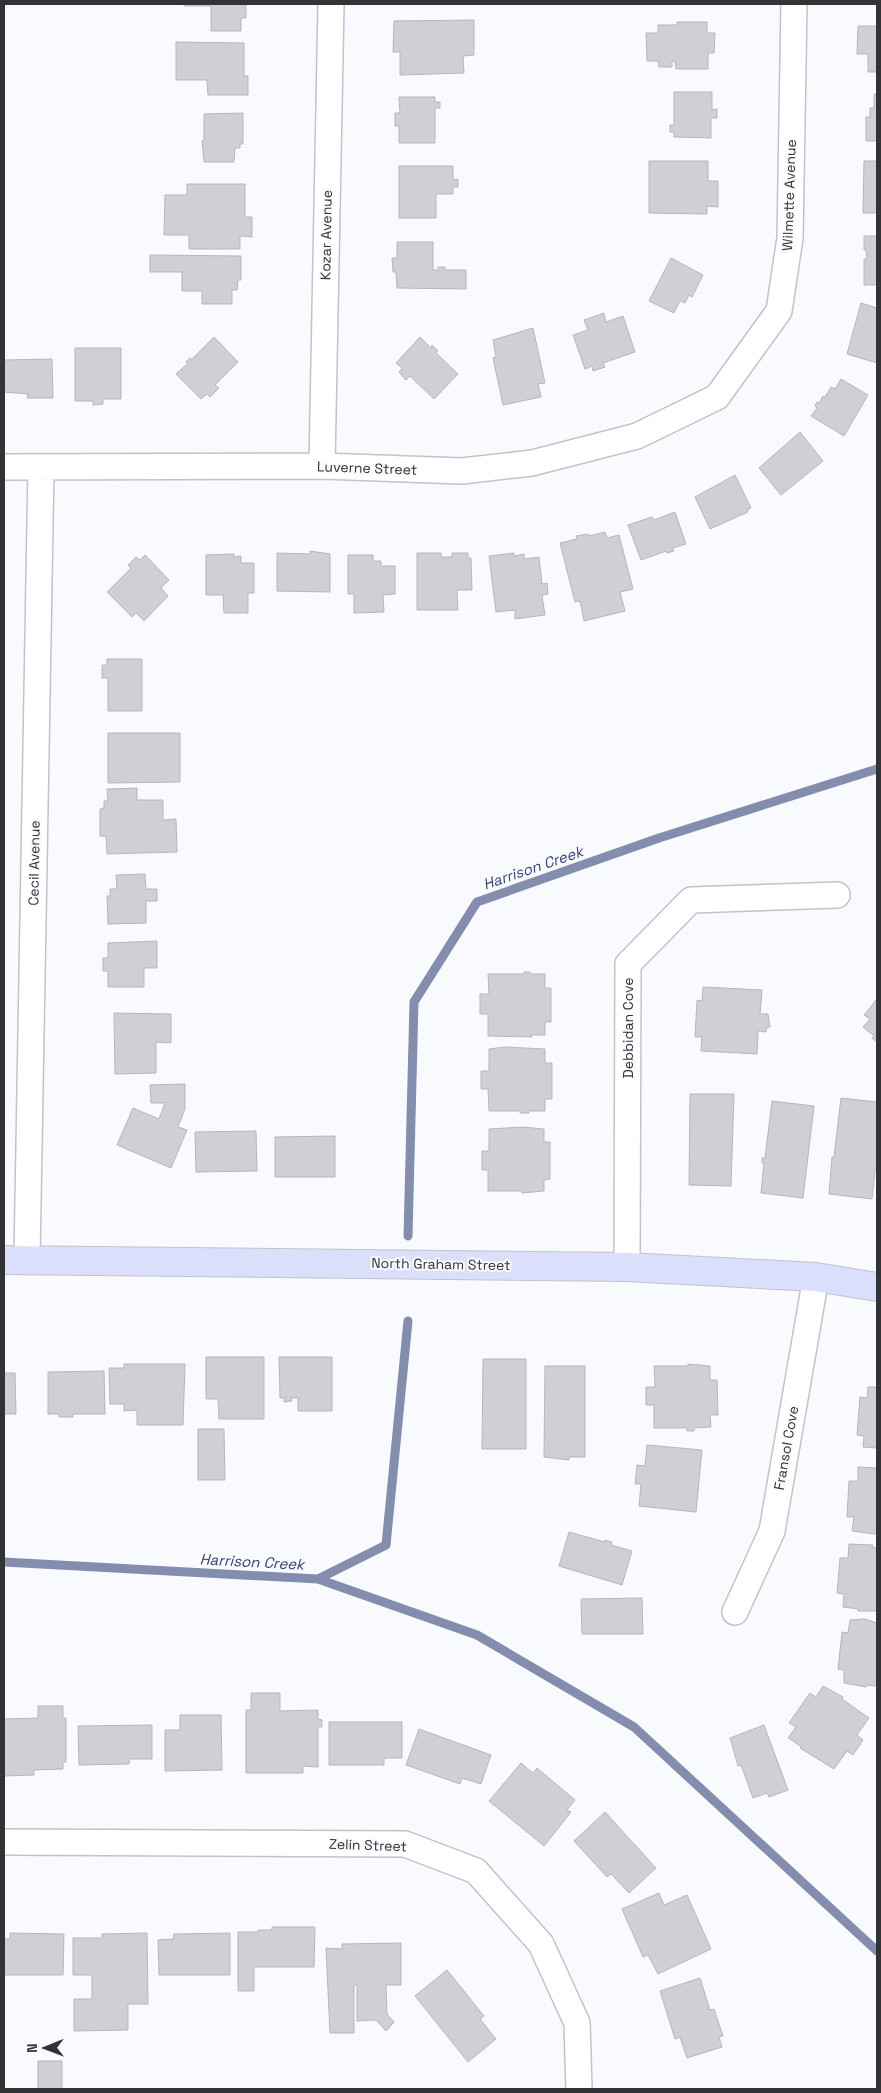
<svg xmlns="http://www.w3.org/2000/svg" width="881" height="2093" viewBox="0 0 881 2093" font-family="'Space Grotesk',sans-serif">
<rect width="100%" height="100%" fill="#f9fafe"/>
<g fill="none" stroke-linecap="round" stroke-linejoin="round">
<!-- stream -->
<path stroke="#858daf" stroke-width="9" d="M408 1236 414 1002 477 902 659 838 877 769
M4 1562 318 1579 386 1545 408 1321
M318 1579 477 1635 634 1727 877 1951"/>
</g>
<!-- building -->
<path fill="#ced0d6" stroke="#b5b7bd" d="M184 4H246V18H241V31H211V6H184Z
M474 20V55L463 56 464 73 400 75V52H393L394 21Z
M677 22H707V33H715L714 53H708V69H676L675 61H672V67H659L658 61H647L646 33H658V25H677Z
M858 26H877V72H868V54H857Z
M176 42 244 43V76H248V95H208L207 80H176Z
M674 92H712V110L717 109V118H711V138L674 137V132H670V125H674Z
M874 94H877V141H866V117H870V108H874Z
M399 97H435V102H440V108H435V143H399V126H395V113H400Z
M243 113V144H240V148H235L234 162H204L202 141H204V114Z
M649 161H708V181H718V207L707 206V214L649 213Z
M864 161H877V213H863Z
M399 166H453V180L458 179V187H453V194H436V218H399Z
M187 184H245V217H252V237L240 236V249H189V235H164L165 195H187Z
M864 236H877V285H864V259H867L866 250H864Z
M397 242H433V270H438V267H445V270H466V289L397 288 396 272H393L392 258H397Z
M150 255 241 256V280H238L237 290H232V304H202V291H182V272H150Z
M671 258 703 275 692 297 689 295 685 303 680 301 674 313 649 301Z
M861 303 877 308V363L847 354Z
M604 313 606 322 623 316 635 352 603 363 605 367 593 371 592 366 585 369 573 335 588 330 584 320Z
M533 328 545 383 538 384 541 397 503 405 493 358 496 357 493 340Z
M214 337 238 362 215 385 219 388 210 397 207 394 201 399 176 374 188 363 186 362 190 358 192 359Z
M420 337 431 348 432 345 438 351 436 353 458 374 434 399 410 376 406 380 399 372 402 368 396 363Z
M75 348H121V399H103V404L93 405V401H75Z
M52 359 53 398H27L28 394 4 392V360Z
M841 379 868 395 844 436 811 416 817 408 815 406 817 402 819 403 823 396 825 397 831 387 835 389Z
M800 432 823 461 781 495 759 468Z
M735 475 751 508 747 510 748 512 710 529 695 497Z
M675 512 686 544 673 548 674 551 667 553 666 551 641 560 628 525 652 517 654 520Z
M605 532 607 538 619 535 633 589 620 592 625 611 584 621 580 601 575 602 560 543 577 539 576 536 588 534 589 536Z
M310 551 330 554V592L277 591V553L310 554Z
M417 553H441V557H452V553H468V558H471L472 590H457L458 610H417Z
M514 553V556L524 554V559L539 557 542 584 547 583 548 594 542 595 545 615 515 619V610L496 612 489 556Z
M234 554V557L241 556V563H254V593H248V613H224L223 595H206V555Z
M145 555 169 580 161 588 168 596 144 621 136 613 132 617 107 592 131 568 128 565 136 557 140 560Z
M348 555H373V561H381V566H395V594L383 595 384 612 354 613V594H348Z
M107 659H142V711H108V678H102V665H107Z
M108 733H180V782L108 783Z
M137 788V800H163V820L176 819 177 852 107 854 106 836H100V809L104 808V801H108L107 789Z
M145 874 146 889H157V901H146V923L108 924 107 896H110V889H117L116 875Z
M157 941V968H144V987H108V971H103V958H108V943Z
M524 972H530V974H545V988H551V1022H545V1035H531L532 1037 488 1036V1014H480V994H489L488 974H524Z
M703 987 762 990 760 1014H768L770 1027H767L766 1032 758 1031 757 1054 701 1051 702 1037H695L697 1000 702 1001Z
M877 999V1042L872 1038 874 1036 863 1027 870 1019 864 1015Z
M114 1013 171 1014V1043L156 1042V1073L115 1074Z
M505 1047 545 1049V1063H552V1099H545V1111H529V1113H520V1111H489L488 1089H481V1071H489V1049Z
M185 1084V1109L178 1127 187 1130 171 1168 117 1145 133 1108 159 1119 165 1103H151L150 1085Z
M690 1094H734L731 1186 689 1185Z
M841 1098 877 1102V1170H875L872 1199 829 1194 832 1157H834Z
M772 1101 814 1106 803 1198 761 1193 764 1163H762V1158H765Z
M523 1127 544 1129V1142H550V1179L544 1180V1191L522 1193V1191H488V1170H482V1151H489V1129Z
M256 1131 257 1171 196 1172 195 1132Z
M335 1136V1177H275V1137Z
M206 1357H264V1419H219L218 1399H206Z
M279 1357H332V1411H298V1398H291L292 1401 284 1402V1398H280Z
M483 1359H526V1449H482Z
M124 1364H185L183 1425H137V1410L124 1411V1404H110L109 1368H124Z
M688 1364 710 1366V1380H717L718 1415H710L711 1427 694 1428V1431H687V1428H654V1405H646V1387H655L654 1366H688Z
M545 1366H585V1457H569V1460L544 1457Z
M104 1371 105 1414H73V1417H59V1414H48V1372Z
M4 1373H15L16 1414H4Z
M868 1387H877V1448L863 1447 864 1436 857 1435 860 1397 867 1398Z
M198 1429H224L225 1480H198Z
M647 1445 702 1450 696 1512 639 1506 641 1484H635L637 1465 645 1466Z
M858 1467 877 1468V1533L874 1534 852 1531 854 1517H847L849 1481H858Z
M569 1532 605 1542V1540L612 1542 611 1545 632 1551 622 1585 559 1566Z
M849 1544 873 1545 872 1547 877 1548V1611H858V1609L843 1607 844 1594 837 1593 840 1558H848Z
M642 1598 643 1634H582L581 1599Z
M865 1619 877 1623V1686L867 1685 866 1687 844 1683V1670L838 1669 842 1632 848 1633 850 1620Z
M823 1686 843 1697 842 1699 869 1718 857 1735 863 1740 853 1755 847 1751 834 1769 800 1748 802 1747 788 1738 796 1727 789 1723 810 1693 816 1697Z
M251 1693H280V1711L318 1710V1719L322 1720V1727H318V1767L303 1766V1773H246V1710H251Z
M38 1706H63V1718H66V1762H63V1769L34 1770V1775L4 1776V1719L38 1718Z
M180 1715H221L222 1770 165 1771V1730H180Z
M329 1722H402V1758H384V1765H329Z
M152 1725V1759H130L129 1764 79 1765 78 1726Z
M764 1725 788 1790 769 1797 767 1793 753 1798 741 1765 738 1766 730 1738Z
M419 1729 491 1755 481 1784 462 1778 460 1784 406 1765Z
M521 1763 533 1773 537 1768 575 1800 567 1810 571 1812 544 1846 489 1801Z
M605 1812 656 1868 629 1893 611 1874 607 1877 574 1841Z
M659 1893 664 1905 687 1895 711 1949 658 1974 648 1955 643 1957 622 1909Z
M272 1927H315L314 1967H254V1991H238V1932H258V1930H272Z
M10 1933 64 1934 63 1975H4V1939H10Z
M147 1933 148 2004H128V2030L74 2031V1999H92V1975H73V1938H102V1934Z
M230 1933V1975H159L158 1940 173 1939 174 1934Z
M401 1943V1985H386L387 2014 394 2022 386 2031 376 2020 357 2021V1985H354V2033H330L326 1948 342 1949V1944Z
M447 1970 484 2016 480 2019 496 2039 468 2062 415 1996Z
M700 1978 710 2010 714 2009 723 2036 719 2037 722 2047 687 2058 680 2037 675 2039 660 1991Z
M38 2061H62V2089H38Z"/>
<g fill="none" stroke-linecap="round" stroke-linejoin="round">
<!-- minor casing -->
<g stroke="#c2c3ca" stroke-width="28">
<path id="minor" d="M322 466 331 4
M4 467 322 466 462 471 532 463 637 436 717 397 779 311 790 238 794 4
M27 1259 41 467
M627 1267 628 964 691 900 837 895
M735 1612 772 1531 816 1277
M4 1842 405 1844 476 1871 541 1944 577 2023 579 2089"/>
</g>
<!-- secondary casing -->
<g stroke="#c2c3ca" stroke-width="30">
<path id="secondary" d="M4 1260 627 1267 816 1277 877 1287"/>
</g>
<!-- minor -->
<use href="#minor" stroke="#fff" stroke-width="25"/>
<!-- secondary -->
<use href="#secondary" stroke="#dae0fb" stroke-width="28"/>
</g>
<g text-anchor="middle" stroke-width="4" stroke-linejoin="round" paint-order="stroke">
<!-- street labels -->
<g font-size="14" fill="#323335" stroke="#f9fafe">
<text transform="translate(789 195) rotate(-88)" y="5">Wilmette Avenue</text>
<text transform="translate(326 235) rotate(-89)" y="5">Kozar Avenue</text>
<text transform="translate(367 468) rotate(2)" y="5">Luverne Street</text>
<text transform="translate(34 863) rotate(-89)" y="5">Cecil Avenue</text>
<text transform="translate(628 1028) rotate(-90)" y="5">Debbidan Cove</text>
<text transform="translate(441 1264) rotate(1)" y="5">North Graham Street</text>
<text transform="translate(786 1448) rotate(-80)" y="5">Fransol Cove</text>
<text transform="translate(368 1845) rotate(2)" y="5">Zelin Street</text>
</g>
<!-- water labels -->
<g font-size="15" font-style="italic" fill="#37417b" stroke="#f9fafe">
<text transform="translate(533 868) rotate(-19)" y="5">Harrison Creek</text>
<text transform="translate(252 1562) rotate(3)" y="5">Harrison Creek</text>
</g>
</g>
<!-- border -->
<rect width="881" height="2093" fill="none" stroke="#323335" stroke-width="10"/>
<!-- north arrow -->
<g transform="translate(45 2048) rotate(269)" stroke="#f9fafe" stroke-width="4" paint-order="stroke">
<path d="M0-4L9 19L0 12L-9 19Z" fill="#323335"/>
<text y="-8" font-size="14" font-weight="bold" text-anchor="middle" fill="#323335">N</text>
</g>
</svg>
